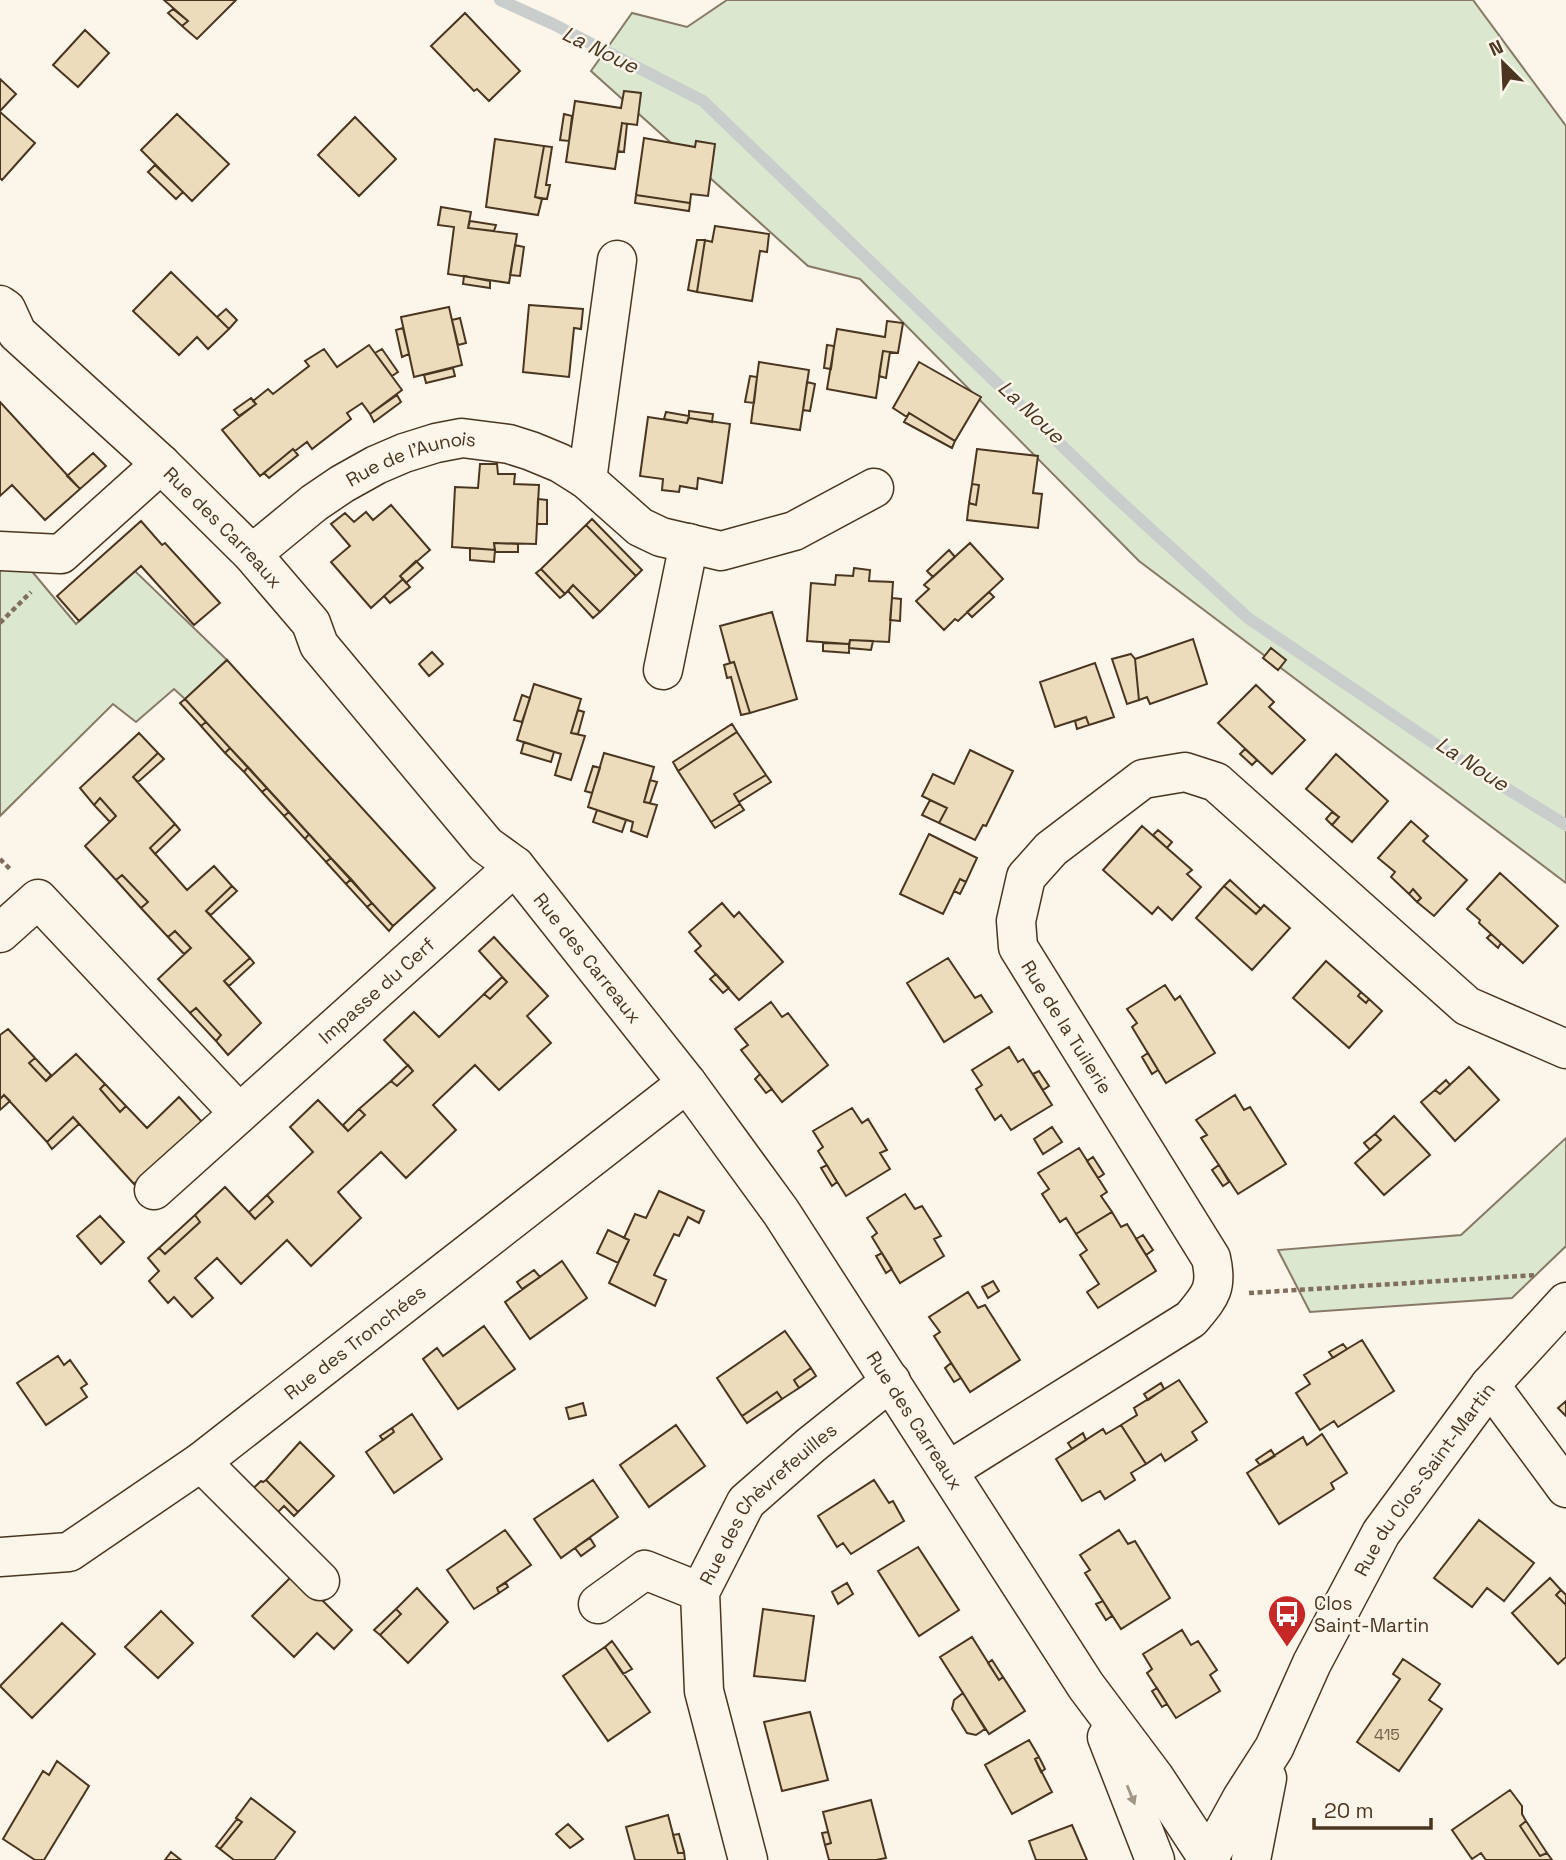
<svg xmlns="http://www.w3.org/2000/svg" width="1566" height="1860" viewBox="0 0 1566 1860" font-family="'Space Grotesk',sans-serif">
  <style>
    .green { fill: #dce7d0; stroke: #887966; stroke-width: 2 }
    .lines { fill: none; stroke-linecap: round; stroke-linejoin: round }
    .stream { stroke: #c9cecd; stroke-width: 12 }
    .building { fill: #ecdcbc; stroke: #4a3520; stroke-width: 2 }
    .minor-casing { stroke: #4a3520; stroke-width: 41 }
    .path { stroke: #7f6f5c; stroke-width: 4.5; stroke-dasharray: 5 3.5; stroke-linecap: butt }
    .minor { stroke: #fbf6e9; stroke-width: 38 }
    .oneway { fill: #a29684 }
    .labels { text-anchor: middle; stroke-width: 5; stroke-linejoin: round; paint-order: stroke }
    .number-label { font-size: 16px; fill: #725f47 }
    .street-label { font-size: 19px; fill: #4a3520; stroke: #fbf6e9 }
    .poi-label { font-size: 19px; fill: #4a3520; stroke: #fbf6e9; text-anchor: start }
    .water-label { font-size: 21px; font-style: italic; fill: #4a3520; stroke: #fbf6e9 }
  </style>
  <rect width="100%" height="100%" fill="#fbf6e9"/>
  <path class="green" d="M727,0H1473L1566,126V883L1139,561L860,279L808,266L591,71L632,13L687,27Z
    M0,567L30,569L76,624L135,571L227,660L185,699L174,689L136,722L113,704L0,816Z
    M1566,1138V1246L1512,1298L1310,1312L1278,1250L1461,1235Z"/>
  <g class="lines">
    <path class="stream" d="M500,0L553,24L703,101L1109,491L1248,618L1444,750L1566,825"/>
  </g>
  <path class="building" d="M164,0H236L197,39L182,26L188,21Z
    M173,9L188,21L182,26L168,13Z
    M465,13L520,71L489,101L477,89L474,91L431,46Z
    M85,30L109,53L78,87L53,65Z
    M0,79L16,94L0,111Z
    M624,91L641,93L637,125L622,123L615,169L566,162L575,101L621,108Z
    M0,112L35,143L2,180L0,178Z
    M177,114L229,164L192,201L141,150Z
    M564,114L572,116L569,141L560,140Z
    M355,117L396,159L359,196L318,155Z
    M622,123L627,124L624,152L618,151Z
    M644,138L695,147L696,141L715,144L708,196L691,194L690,203L636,195Z
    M495,139L544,146L535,197L542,199L538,215L486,207Z
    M544,146L552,147L546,185H550L547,199L535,197Z
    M155,165L183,192L176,199L148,172Z
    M636,195L690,203L689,211L635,203Z
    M441,207L471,212L468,228L517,234L509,283L448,274L454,227L438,225Z
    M470,221L496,225L494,231L468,228Z
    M715,226L769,234L767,252L760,251L752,301L697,292L705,240L712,242Z
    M697,240H705L697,292L688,290Z
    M515,245L524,247L520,276L510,275Z
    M171,272L229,329L208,349L197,337L179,355L133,311Z
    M464,276L490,281V288L463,284Z
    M529,305L583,309L581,329L574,328L569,377L523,372Z
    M449,307L462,365L414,377L401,317Z
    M226,309L237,320L229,329L217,317Z
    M460,318L466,343L458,345L452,320Z
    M887,321L903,323L898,353L883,351L876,398L827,389L837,329L885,337Z
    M403,328L409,354L402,357L396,330Z
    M369,345L402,390L370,414L362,403L347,413L351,419L312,449L307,442L295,451L293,449L260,476L222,430L256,404L253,401L268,389L273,394L309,366L305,361L324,349L337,367Z
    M827,345L834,346L831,369L824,368Z
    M382,349L398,372L392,376L375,353Z
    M883,351L890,352L886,378L879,376Z
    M759,362L809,370L800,430L751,423Z
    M919,362L981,397L955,441L909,413L907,417L893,408Z
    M453,368L455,376L426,383L424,375Z
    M750,376L757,377L754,403L745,402Z
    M807,382L815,384L810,411L803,410Z
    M397,395L401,402L374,422L370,414Z
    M251,398L256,404L239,416L234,410Z
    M0,402L80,489L45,520L12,485L0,496Z
    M689,411L713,414L712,422L689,418Z
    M666,412L689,416L687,423L664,419Z
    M909,413L955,441L952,448L904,422Z
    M648,417L687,423L689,418L730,424L722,483L698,478L697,489L680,486L679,492L662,490L663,479L640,476Z
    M293,449L298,455L269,478L264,473Z
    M977,449L1038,456L1033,493L1042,494L1038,528L967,520L969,503L976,505L979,485L972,484Z
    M93,453L106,466L80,489L67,476Z
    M480,464H497L498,474H515L514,484L539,485L536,544L494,543L495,550L452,547L455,487L478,488Z
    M972,484L979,485L976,505L969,503Z
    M538,499L547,500V524H537Z
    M391,505L430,550L400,576L403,579L371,608L331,562L350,546L331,524L345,513L354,522L366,512L373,520Z
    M592,519L642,570L636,576L586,525Z
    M141,521L162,545L165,543L220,603L194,625L141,566L79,621L57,596Z
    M586,525L636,576L600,612L573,585L565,594L541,569Z
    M494,543L518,544V552H495Z
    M970,543L1003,579L958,621L955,619L944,630L916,601L929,589L924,585Z
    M470,548L495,550L494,562L470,560Z
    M949,550L955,557L933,577L927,571Z
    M416,561L423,568L406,583L400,576Z
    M854,568L870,570L869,581L893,582L889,642L850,640L849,644L807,641L811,583L835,585L836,575L853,576Z
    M541,569L565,594L560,598L536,573Z
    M403,579L410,587L390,603L384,596Z
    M573,585L600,612L593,618L568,591Z
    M989,592L994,597L972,617L967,612Z
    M892,598L901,599L900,621L890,620Z
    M772,612L797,699L750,713L734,662L730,663L720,626Z
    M1193,639L1207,684L1150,704L1147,697L1139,700L1135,659Z
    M850,640L873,641L871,650L849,648Z
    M823,643L849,644V653L823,651Z
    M1271,648L1286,660L1278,670L1263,658Z
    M432,652L443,664L429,676L419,664Z
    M1131,654L1135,659L1139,700L1127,704L1112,659Z
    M227,660L435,888L393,926L185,699Z
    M734,662L750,713L741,715L731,677L727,678L724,665Z
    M1095,663L1114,717L1089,725L1086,717L1055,727L1040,682Z
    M534,684L581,699L571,733L585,736L571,780L555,775L561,754L517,740Z
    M1256,685L1274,702L1269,707L1305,740L1272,774L1218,723Z
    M522,695L530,698L522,722L514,720Z
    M185,699L206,722L201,726L180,703Z
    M578,710L584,712L578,734L571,733Z
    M1086,717L1089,725L1077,729L1075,721Z
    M206,722L230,748L225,753L201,726Z
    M732,724L737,732L678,771L673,762Z
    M737,732L766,775L734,794L740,804L711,822L678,771Z
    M139,733L158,753L133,777L175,824L150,848L187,890L214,866L232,886L206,911L250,958L224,981L261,1023L228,1055L216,1041L221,1035L196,1008L190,1013L158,979L191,948L175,931L168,937L141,908L148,902L122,875L116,880L85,846L116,816L100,798L94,805L80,788Z
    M524,742L554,752L551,762L521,753Z
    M230,748L248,767L244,772L225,753Z
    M1245,749L1257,760L1252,765L1240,754Z
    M970,750L1013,771L986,826L983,825L975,840L939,823L947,808L922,796L933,774L954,784Z
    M158,753L164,759L138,782L133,777Z
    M604,753L654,767L644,802L657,805L647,837L631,831L633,822L588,807Z
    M1336,754L1388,801L1352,842L1332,825L1339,817L1306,789Z
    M593,766L600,768L592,793L585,791Z
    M248,767L267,788L262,792L244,772Z
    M766,775L771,782L739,802L734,794Z
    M650,780L657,782L650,803L644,802Z
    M267,788L289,812L284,816L262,792Z
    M100,798L116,816L110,822L94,805Z
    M930,800L947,808L939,823L922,815Z
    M740,804L744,810L715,828L711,822Z
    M597,810L626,820L622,832L593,822Z
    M289,812L309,834L305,839L284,816Z
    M1332,812L1339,817L1332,825L1326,819Z
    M1411,821L1428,836L1423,841L1467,880L1434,916L1417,902L1421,898L1413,889L1409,894L1391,877L1395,872L1378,858Z
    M175,824L180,830L155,854L150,848Z
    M1142,826L1192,870L1187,874L1201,887L1172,920L1158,907L1152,914L1103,870Z
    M1158,830L1172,842L1167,848L1153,835Z
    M309,834L331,858L326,862L305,839Z
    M929,834L977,858L966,882L960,879L943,914L900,894Z
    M331,858L351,879L346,884L326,862Z
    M1500,873L1558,926L1523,963L1479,923L1480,920L1467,909Z
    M122,875L148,902L141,908L116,880Z
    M351,879L372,903L367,907L346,884Z
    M960,879L966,882L960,894L954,891Z
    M1230,880L1261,909L1256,914L1224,886Z
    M232,886L237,891L211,915L206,911Z
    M1224,886L1256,914L1264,905L1290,928L1252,970L1196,918Z
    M1413,889L1421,898L1417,902L1409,894Z
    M372,903L393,926L389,931L367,907Z
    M722,903L734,917L739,912L783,962L739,1000L695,951L701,946L689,932Z
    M175,931L191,948L184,954L168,937Z
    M1491,934L1501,943L1498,948L1487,938Z
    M494,937L548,996L527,1016L551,1043L499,1090L475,1065L433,1105L456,1130L406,1178L381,1152L338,1192L361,1218L311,1266L287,1240L241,1284L217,1258L195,1278L213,1298L192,1317L174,1297L168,1303L149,1281L159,1271L148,1258L159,1248L165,1254L200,1222L195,1215L225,1187L255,1219L273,1202L267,1195L313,1152L290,1127L318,1100L348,1131L365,1115L359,1109L391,1081L397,1086L413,1071L384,1040L414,1012L439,1037L484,994L490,999L507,982L479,951Z
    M250,958L254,963L229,986L224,981Z
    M948,958L975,998L981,995L992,1012L944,1042L907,983Z
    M1326,961L1361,992L1358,996L1366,1003L1369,999L1382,1011L1349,1048L1293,998Z
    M716,974L729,988L723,993L710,979Z
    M502,977L507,982L490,999L484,994Z
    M1165,985L1175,1000L1180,996L1215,1053L1166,1083L1132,1027L1137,1023L1127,1009Z
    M1361,992L1369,999L1366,1003L1358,996Z
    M771,1002L782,1017L788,1013L828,1065L782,1102L741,1050L748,1045L735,1029Z
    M196,1008L221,1035L216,1041L190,1013Z
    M8,1029L35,1058L29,1063L46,1081L76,1054L105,1084L100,1089L120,1112L126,1106L147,1128L179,1097L202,1122L134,1184L73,1117L47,1142L4,1095L0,1099V1035Z
    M1009,1047L1018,1062L1023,1059L1052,1105L1011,1130L1001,1115L995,1120L976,1089L982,1085L972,1070Z
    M1148,1053L1158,1070L1152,1074L1142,1057Z
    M35,1058L51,1075L46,1081L29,1063Z
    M408,1065L413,1071L397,1086L391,1081Z
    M1469,1067L1499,1100L1455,1141L1421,1102L1435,1090L1440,1094Z
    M1039,1071L1049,1086L1043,1090L1033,1074Z
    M760,1074L772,1089L766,1093L755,1079Z
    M1446,1080L1450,1085L1440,1094L1435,1090Z
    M105,1084L126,1106L120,1112L100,1089Z
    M4,1095L10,1101L0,1110V1099Z
    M1235,1095L1244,1110L1250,1107L1286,1164L1238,1194L1201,1138L1207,1135L1196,1120Z
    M852,1108L862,1123L868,1119L887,1150L880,1153L890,1169L846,1196L818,1151L823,1147L813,1131Z
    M359,1109L365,1115L348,1131L343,1125Z
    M1394,1116L1430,1155L1384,1195L1355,1163L1381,1140L1375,1134Z
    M73,1117L79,1124L52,1149L47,1142Z
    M1052,1127L1062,1142L1043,1154L1034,1139Z
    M1375,1134L1381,1140L1370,1150L1364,1143Z
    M1079,1148L1107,1192L1101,1196L1112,1212L1076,1234L1066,1218L1060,1222L1042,1194L1049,1189L1038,1173Z
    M1093,1157L1104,1174L1098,1178L1087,1161Z
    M827,1165L837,1182L832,1186L821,1168Z
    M1219,1165L1229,1182L1223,1186L1212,1170Z
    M659,1191L704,1211L699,1223L688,1217L679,1236L674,1234L654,1275L666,1280L655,1306L609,1283L629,1240L624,1238L635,1214L646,1218Z
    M905,1194L915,1209L922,1206L941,1236L934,1239L944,1256L900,1283L872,1237L877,1233L867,1218Z
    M267,1195L273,1202L255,1219L249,1212Z
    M1112,1212L1121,1227L1127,1224L1156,1271L1098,1308L1087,1292L1099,1284L1080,1255L1087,1250L1076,1234Z
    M195,1215L200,1222L165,1254L159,1248Z
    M100,1216L124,1242L101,1264L77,1236Z
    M608,1230L629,1240L618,1263L597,1253Z
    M1143,1235L1153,1250L1146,1255L1136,1239Z
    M882,1253L892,1269L886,1273L876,1256Z
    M562,1261L587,1298L530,1339L505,1302Z
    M534,1270L540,1277L522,1289L517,1282Z
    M993,1281L999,1291L988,1298L982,1287Z
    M968,1292L978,1308L985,1305L1020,1360L970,1392L934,1336L940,1332L929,1317Z
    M484,1326L515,1369L458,1409L423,1359L437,1348L443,1356Z
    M785,1331L811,1368L794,1380L799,1388L782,1399L777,1392L742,1416L717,1378Z
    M1362,1340L1394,1391L1338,1427L1334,1421L1320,1430L1296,1393L1310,1384L1304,1375Z
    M1343,1344L1347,1349L1333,1358L1329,1352Z
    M58,1356L64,1365L70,1360L87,1384L81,1388L87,1397L46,1425L17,1383Z
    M951,1363L961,1378L954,1382L945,1368Z
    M811,1368L816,1376L799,1388L794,1380Z
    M1179,1380L1207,1422L1192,1432L1197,1440L1165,1461L1161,1454L1146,1464L1121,1425L1137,1415L1134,1408Z
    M1161,1383L1164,1389L1148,1400L1144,1394Z
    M777,1392L782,1399L747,1423L742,1416Z
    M1566,1401V1416L1558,1408Z
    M583,1403L586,1415L569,1419L566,1408Z
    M412,1414L442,1459L394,1493L366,1452L394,1432L392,1428Z
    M676,1425L705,1466L649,1507L620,1465Z
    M1121,1425L1146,1464L1131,1473L1135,1480L1105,1499L1100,1491L1082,1501L1056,1459L1103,1429L1106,1434Z
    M392,1428L394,1432L383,1440L380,1436Z
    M1083,1433L1086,1440L1072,1449L1068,1443Z
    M1322,1434L1347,1473L1331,1483L1334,1489L1279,1524L1247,1473L1303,1437L1307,1445Z
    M300,1442L334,1476L298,1512L266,1480Z
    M1271,1450L1275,1456L1260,1465L1256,1460Z
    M266,1480L298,1512L294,1516L284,1506L271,1519L246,1495L261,1481L263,1482Z
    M593,1480L618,1517L561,1558L534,1519Z
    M874,1480L889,1503L893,1501L904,1521L851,1554L843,1543L837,1547L818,1516Z
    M1479,1520L1534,1563L1504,1601L1487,1588L1472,1607L1434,1578Z
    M505,1530L531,1565L497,1588L499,1593L474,1609L447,1570Z
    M1119,1530L1128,1544L1135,1541L1170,1598L1121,1629L1085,1573L1090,1570L1080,1555Z
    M590,1538L595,1546L581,1556L575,1548Z
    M918,1547L959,1610L919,1636L878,1571Z
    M295,1573L352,1630L334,1649L317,1633L294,1657L252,1616Z
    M1550,1578L1561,1590L1556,1595L1566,1605V1657L1558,1664L1512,1613Z
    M506,1583L508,1587L499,1593L497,1588Z
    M847,1583L853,1594L838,1604L832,1592Z
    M417,1588L448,1622L408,1663L380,1635L401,1614L396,1609Z
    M1561,1590L1566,1595V1605L1556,1595Z
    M1103,1601L1112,1616L1106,1620L1096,1604Z
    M396,1609L401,1614L380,1635L374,1630Z
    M763,1609L814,1616L805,1681L754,1676Z
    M161,1611L193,1643L158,1678L125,1647Z
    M62,1623L95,1654L32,1718L0,1686Z
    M1182,1630L1191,1645L1198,1641L1217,1670L1210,1675L1220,1691L1176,1718L1147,1673L1152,1669L1143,1654Z
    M972,1637L999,1680L1003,1677L1025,1711L989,1734L940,1657Z
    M612,1641L632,1669L623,1674L605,1647Z
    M605,1647L650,1712L608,1741L563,1676Z
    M1403,1659L1440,1684L1429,1700L1442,1709L1399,1771L1357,1742L1400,1679L1393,1674Z
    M992,1660L1003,1677L999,1680L988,1663Z
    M1157,1688L1167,1704L1162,1707L1152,1691Z
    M963,1693L985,1729L976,1735L967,1733L952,1709L954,1700Z
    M810,1712L828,1780L782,1791L764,1722Z
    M1029,1740L1039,1757L1035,1759L1052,1792L1012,1814L985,1765Z
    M1039,1757L1045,1769L1041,1772L1035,1759Z
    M57,1761L89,1786L44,1860H35L3,1839L43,1771L49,1775Z
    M1510,1790L1522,1806V1814L1526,1821L1520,1826L1540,1856L1547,1853L1552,1860H1486L1481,1853L1472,1859L1452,1830Z
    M251,1798L295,1832L274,1860H234L220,1849L242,1822L236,1818Z
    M871,1800L886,1858L876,1860H829L825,1845L831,1843L823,1812Z
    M668,1815L678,1853L684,1852L685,1860H635L626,1827Z
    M237,1819L242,1822L220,1849L216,1846Z
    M1526,1821L1547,1853L1540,1856L1520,1826Z
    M568,1824L583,1839L570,1848L556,1834Z
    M1072,1825L1087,1860H1036L1029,1841Z
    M828,1832L831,1843L825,1845L822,1833Z
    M679,1834L684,1852L678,1853L673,1835Z
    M171,1852L181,1860H165Z"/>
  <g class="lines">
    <g class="minor-casing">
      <g id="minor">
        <path id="s1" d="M0,305L6,309L17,333L161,464L252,554L311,623L319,645L486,845L515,866L687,1083L781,1212L1086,1686L1155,1778L1209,1860"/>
        <path d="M587,480L617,260"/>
        <path d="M0,551L61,554L161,464"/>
        <path id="s2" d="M252,554L314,503L342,484L376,465L404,453L436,443L462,438L509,444L531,451L560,463L587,480L640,527L661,537L721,551L794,531L874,488"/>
        <path d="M663,670L689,543"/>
        <path d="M0,933L38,899L239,1113"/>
        <path id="s3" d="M154,1190L515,866"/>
        <path d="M1490,1385L1566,1488"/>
        <path d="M201,1462L320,1581"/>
        <path d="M948,1471L1191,1319C1210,1296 1218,1289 1211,1258L1018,947L1016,921L1026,877L1051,849L1143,779L1185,772L1216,782L1467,1006L1566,1049"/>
        <path id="s4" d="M0,1557L69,1552L201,1462L687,1083"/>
        <path d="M598,1604L645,1570L700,1592"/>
        <path d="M1107,1737L1155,1860"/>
        <path id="s5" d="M748,1860L704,1691L700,1592L746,1502L811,1445L891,1381"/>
        <path id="s6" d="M1208,1860L1242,1798L1274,1748L1312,1663L1381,1533L1490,1385L1566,1302"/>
        <path d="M1251,1860L1267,1778"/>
      </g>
    </g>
    <path class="path" d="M0,623L31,592
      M0,859L11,870
      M1249,1293L1537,1275"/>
    <use href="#minor" class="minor"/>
  </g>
  <defs><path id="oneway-solid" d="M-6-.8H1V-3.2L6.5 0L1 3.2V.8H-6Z" transform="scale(1.75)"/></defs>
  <use class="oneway" href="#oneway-solid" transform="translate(1131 1795) rotate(68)"/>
  <defs>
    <g id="bus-pin" transform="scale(2.0125)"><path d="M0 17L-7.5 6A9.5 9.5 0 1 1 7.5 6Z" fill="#c62828" stroke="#fbf6e9"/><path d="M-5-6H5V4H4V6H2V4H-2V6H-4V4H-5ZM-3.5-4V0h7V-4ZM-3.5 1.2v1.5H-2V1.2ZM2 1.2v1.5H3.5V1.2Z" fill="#fff"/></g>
  </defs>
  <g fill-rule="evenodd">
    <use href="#bus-pin" x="1287" y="1614"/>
  </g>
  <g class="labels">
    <g class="number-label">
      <text x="1387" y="1740">415</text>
    </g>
    <g class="street-label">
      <text dy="7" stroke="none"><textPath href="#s2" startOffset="189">Rue de l'Aunois</textPath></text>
      <text dy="7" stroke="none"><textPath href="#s1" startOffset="317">Rue des Carreaux</textPath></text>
      <text dy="7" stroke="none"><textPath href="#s1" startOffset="884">Rue des Carreaux</textPath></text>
      <text dy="7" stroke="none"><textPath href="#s3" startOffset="299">Impasse du Cerf</textPath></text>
      <text transform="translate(1067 1027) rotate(58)" y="7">Rue de la Tuilerie</text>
      <text dy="7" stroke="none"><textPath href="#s4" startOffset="424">Rue des Tronchées</textPath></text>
      <text dy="7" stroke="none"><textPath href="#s1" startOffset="1451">Rue des Carreaux</textPath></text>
      <text dy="7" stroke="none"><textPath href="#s6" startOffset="439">Rue du Clos-Saint-Martin</textPath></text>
      <text dy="7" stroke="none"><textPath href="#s5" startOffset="387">Rue des Chèvrefeuilles</textPath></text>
    </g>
    <g class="poi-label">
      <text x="1314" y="1610">Clos<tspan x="1314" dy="22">Saint-Martin</tspan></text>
    </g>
    <g class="water-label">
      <text transform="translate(600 50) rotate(26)" y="7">La Noue</text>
      <text transform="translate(1031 412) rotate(43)" y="7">La Noue</text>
      <text transform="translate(1472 764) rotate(33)" y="7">La Noue</text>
    </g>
  </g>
  <g transform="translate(1503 63) rotate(336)" stroke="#fbf6e9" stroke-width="5" paint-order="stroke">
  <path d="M0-5L12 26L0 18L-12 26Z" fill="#4a3520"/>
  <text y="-10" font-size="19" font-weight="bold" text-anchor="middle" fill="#4a3520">N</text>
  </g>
  <path d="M1314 1818v10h117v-10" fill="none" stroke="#4a3520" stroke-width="3.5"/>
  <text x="1324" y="1818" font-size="21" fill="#4a3520" stroke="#fbf6e9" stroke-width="5" paint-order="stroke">20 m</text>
</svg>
